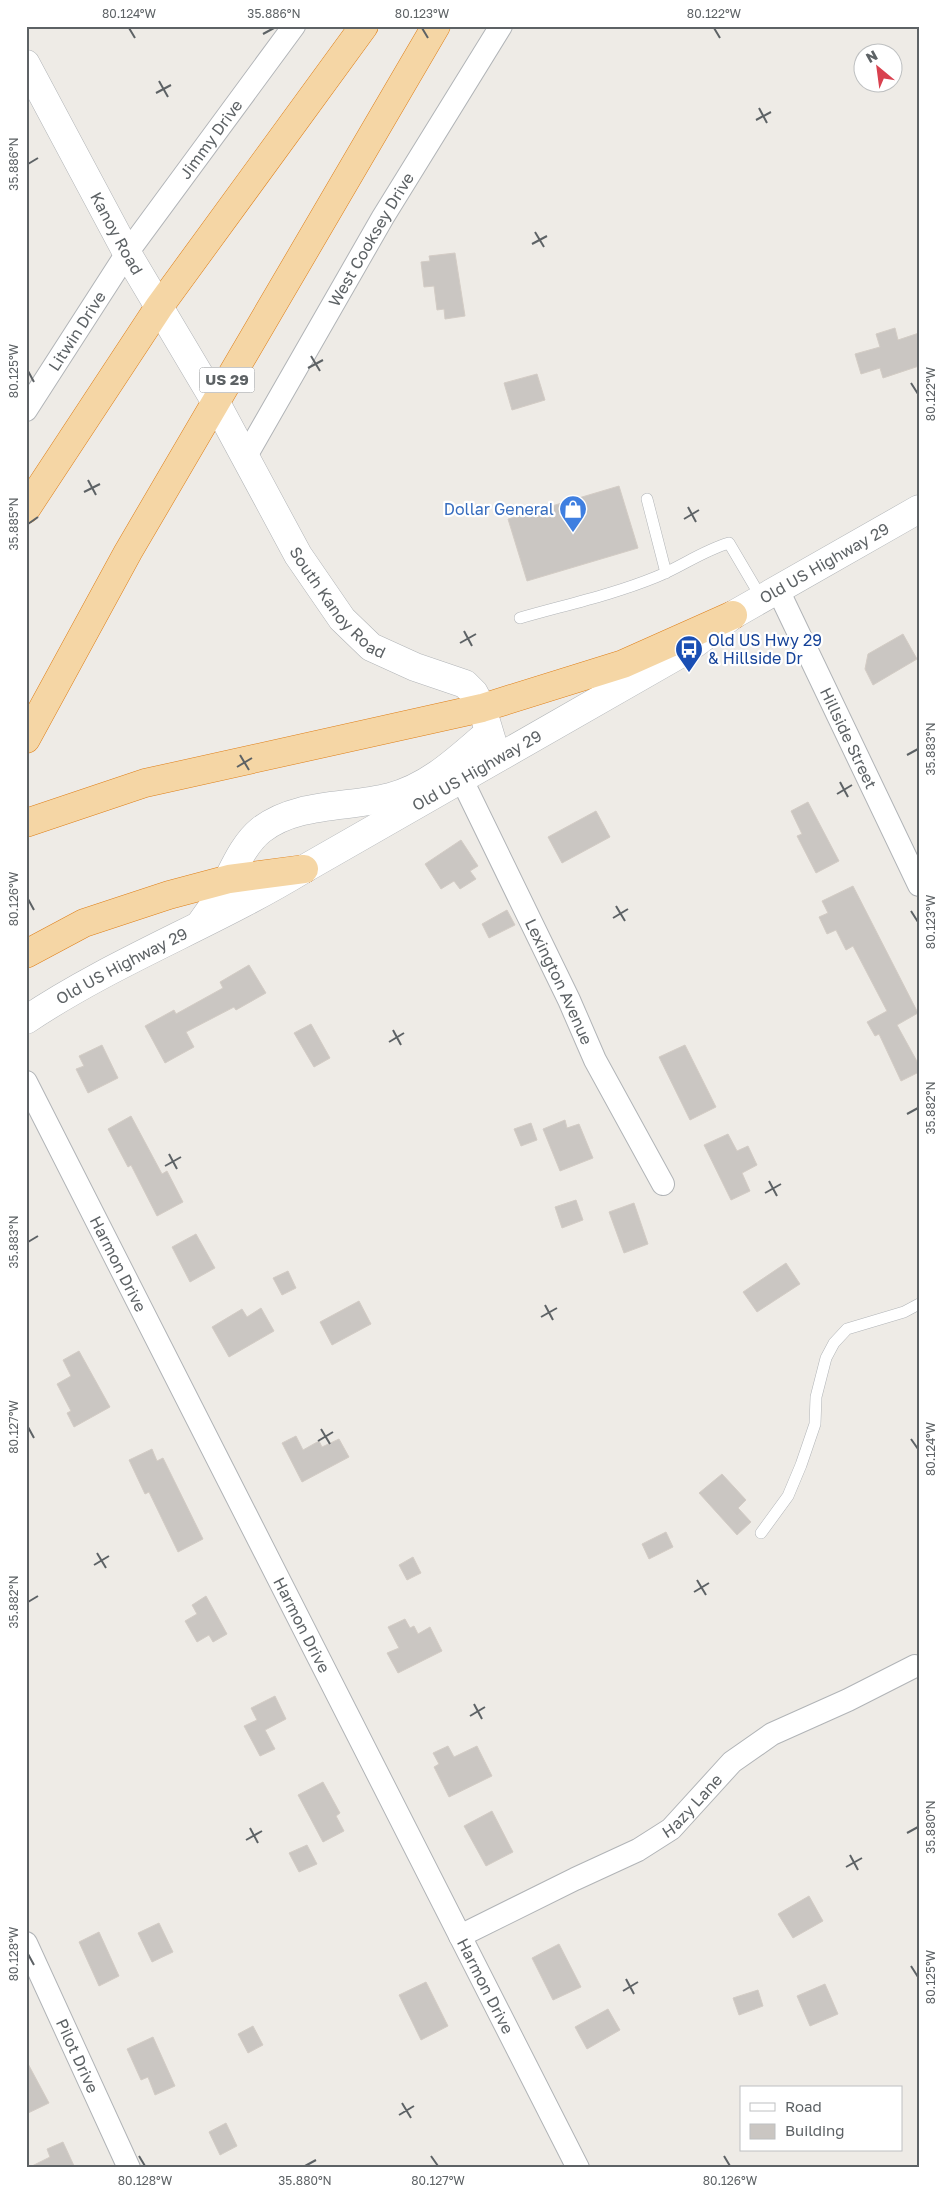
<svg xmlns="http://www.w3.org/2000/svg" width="945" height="2194" viewBox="0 0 945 2194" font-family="'Golos Text',sans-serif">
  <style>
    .building { fill: #cac6c2; stroke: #d3ccc5 }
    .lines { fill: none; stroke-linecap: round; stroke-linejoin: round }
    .service-casing { stroke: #b1b4b7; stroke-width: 12 }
    .minor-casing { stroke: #b1b4b7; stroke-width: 24 }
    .tertiary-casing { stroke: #b1b4b7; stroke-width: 29 }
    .secondary-casing { stroke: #b0b4b7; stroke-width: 29 }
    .trunk-casing { stroke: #de7e16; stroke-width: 29 }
    .service { stroke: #fff; stroke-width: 11 }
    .minor { stroke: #fff; stroke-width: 22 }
    .tertiary { stroke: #fff; stroke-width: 28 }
    .secondary { stroke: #fff; stroke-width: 28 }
    .trunk { stroke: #f5d6a5; stroke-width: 28 }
    .ticks { fill: none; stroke: #5d6265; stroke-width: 2 }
    .labels { text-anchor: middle; stroke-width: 4.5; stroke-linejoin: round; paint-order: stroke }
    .shield { fill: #fff; stroke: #8e9193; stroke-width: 1 }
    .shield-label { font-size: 15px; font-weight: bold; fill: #5d6265 }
    .street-label { font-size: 16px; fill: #5d6265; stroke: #fff }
    .shop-label { font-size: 16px; fill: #366cbe; stroke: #fff; text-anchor: end }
    .transit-label { font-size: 16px; fill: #164399; stroke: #fff; text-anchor: start }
    .neatline { fill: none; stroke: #5d6265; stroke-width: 2 }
    .ticks-label { font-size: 12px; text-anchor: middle; fill: #5d6265 }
  </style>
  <rect width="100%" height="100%" fill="#eeebe6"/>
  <path class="building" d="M455,253L465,316L445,319L444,309L437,310L434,286L424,287L421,262L430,261L429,256Z
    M895,328L898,340L919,333V366L883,378L880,368L861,374L855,354L880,347L876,334Z
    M537,374L545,400L512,410L504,383Z
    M619,486L638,548L527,581L508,519Z
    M903,634L917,659L873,685L865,669L868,654Z
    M808,802L839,861L816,873L797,836L802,834L791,811Z
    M596,811L610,837L562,863L548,837Z
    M461,840L478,866L470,871L476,879L460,889L454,881L441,889L425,864Z
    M853,886L918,1013L897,1025L919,1065V1072L901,1081L879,1034L875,1036L867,1022L887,1011L853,946L846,950L836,930L827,934L819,917L828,913L822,901Z
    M507,910L515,925L489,938L482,924Z
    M249,965L266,993L236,1010L234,1007L186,1032L194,1047L165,1063L145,1026L174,1010L176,1014L223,988L220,982Z
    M311,1024L330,1058L314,1067L294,1033Z
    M102,1045L118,1078L88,1093L76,1069L84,1066L79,1056Z
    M685,1045L716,1107L690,1120L659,1057Z
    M131,1116L162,1174L167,1171L183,1202L157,1216L131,1165L128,1167L108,1129Z
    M565,1120L567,1128L579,1124L593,1158L560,1171L543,1129Z
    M531,1123L537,1140L521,1146L514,1129Z
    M728,1134L737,1151L748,1146L757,1165L742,1173L750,1191L731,1200L704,1145Z
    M576,1200L583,1220L562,1228L555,1207Z
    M634,1203L648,1244L624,1253L609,1212Z
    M196,1234L215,1268L190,1282L172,1247Z
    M786,1263L800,1284L757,1312L743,1292Z
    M288,1271L296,1288L282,1295L273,1278Z
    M359,1301L371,1324L332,1345L320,1322Z
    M261,1308L274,1331L229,1357L212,1327L242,1309L247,1317Z
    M79,1351L110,1407L74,1427L67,1413L71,1411L57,1384L71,1376L63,1360Z
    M296,1436L303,1450L319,1441L322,1447L339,1439L349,1457L302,1482L282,1443Z
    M152,1449L157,1461L163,1458L203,1539L178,1552L149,1492L145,1494L129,1460Z
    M722,1474L746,1500L738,1508L751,1522L737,1535L699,1493Z
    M666,1532L673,1547L649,1559L642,1544Z
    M413,1557L421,1573L407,1580L399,1565Z
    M206,1596L227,1634L213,1642L209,1635L197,1642L185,1621L197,1614L192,1605Z
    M405,1619L410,1628L414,1626L418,1634L430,1627L442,1651L398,1673L387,1653L399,1648L388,1627Z
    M275,1696L286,1719L265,1730L275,1749L260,1756L244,1726L257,1720L251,1708Z
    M448,1746L454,1757L477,1746L492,1776L449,1797L434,1767L439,1764L433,1753Z
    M323,1782L340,1813L336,1816L344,1831L323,1842L298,1795Z
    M492,1811L513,1852L486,1866L464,1826Z
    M307,1845L317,1864L299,1872L289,1853Z
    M809,1896L823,1921L793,1938L778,1914Z
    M159,1923L173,1952L152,1962L138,1933Z
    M99,1932L119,1976L99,1986L79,1942Z
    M559,1944L581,1987L553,2000L532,1958Z
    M426,1982L448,2026L421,2040L399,1995Z
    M825,1984L838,2014L810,2026L797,1996Z
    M758,1990L763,2006L739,2015L733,1998Z
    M608,2009L620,2030L587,2049L575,2027Z
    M253,2026L263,2045L248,2053L238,2034Z
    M153,2037L175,2086L155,2095L148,2077L141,2080L127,2049Z
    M26,2060L49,2103L26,2114Z
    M226,2123L237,2146L220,2155L209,2132Z
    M63,2142L75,2168H28L50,2157L47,2149Z"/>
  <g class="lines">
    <g class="service-casing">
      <path id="service" d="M647,499L666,573
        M520,618C565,605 612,595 656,577C681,567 702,551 729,543L762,599
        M761,1533L788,1496L801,1465L815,1424L816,1397L826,1358L834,1343L847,1329L904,1312L919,1304"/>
    </g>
    <g class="minor-casing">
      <g id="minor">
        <path id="s1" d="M26,410L127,253L294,26"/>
        <path id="s2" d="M246,456L383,217L501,26"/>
        <path id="s3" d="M778,590L919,885"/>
        <path id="s4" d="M461,778L569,1000L595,1060L663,1184"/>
        <path id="s5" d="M26,1082L578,2168"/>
        <path id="s6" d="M460,1936L575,1879L638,1850L671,1829L732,1762L772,1734L848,1700L915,1666"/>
        <path id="s7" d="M26,1943L129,2168"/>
      </g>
    </g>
    <g class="tertiary-casing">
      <g id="tertiary">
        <path id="s8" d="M26,64L127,253L215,401L298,555L342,619L371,647L415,667L465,684L474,693L482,708L497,758"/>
        <path d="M201,923C207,915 213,906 218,898C231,876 241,846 261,830C297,802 348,808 390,797C429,787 458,759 488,733"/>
        <path id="s9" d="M26,1020C114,961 214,924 304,869"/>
      </g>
    </g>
    <g class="secondary-casing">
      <g id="secondary">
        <path id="s10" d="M304,869L685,651L733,615L919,509"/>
      </g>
    </g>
    <g class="trunk-casing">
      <path id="trunk" d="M26,509L159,307L364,26
        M26,739L128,552L436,26
        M26,823L145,783L482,708L623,664L733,615
        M26,954L84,923L169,895L229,879L304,869"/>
    </g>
    <use href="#service" class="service"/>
    <use href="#minor" class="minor"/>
    <use href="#tertiary" class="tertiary"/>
    <use href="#secondary" class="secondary"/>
    <use href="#trunk" class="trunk"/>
  </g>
  <path class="ticks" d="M129,28L135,38M422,28L428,38M714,28L720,38M263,34L274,28M159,81L168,97M156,93L171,85M759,108L767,123M756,120L771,112M28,164L38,158M535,232L544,247M532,244L547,236M311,356L320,371M308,368L323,360M28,371L34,382M911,383L918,394M88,480L96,495M84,492L100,484M688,507L696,522M684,519L699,510M28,524L38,517M464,631L472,646M460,643L476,634M240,755L249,770M907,755L918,749M237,767L252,758M840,782L848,797M837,794L852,785M28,899L34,910M616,906L625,921M911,911L918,922M613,918L628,909M393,1030L401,1045M389,1042L404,1033M907,1114L918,1108M169,1154L177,1169M165,1166L181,1157M769,1181L777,1196M765,1193L781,1184M28,1242L38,1236M545,1305L553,1320M541,1317L557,1308M28,1427L34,1438M321,1429L330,1444M911,1439L918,1449M318,1441L333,1432M97,1553L106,1568M94,1565L109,1556M697,1580L706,1595M694,1592L709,1583M28,1602L38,1596M474,1704L482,1719M470,1716L485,1707M250,1828L258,1843M907,1833L918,1827M246,1840L262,1831M850,1855L858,1870M846,1867L862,1858M28,1954L34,1965M911,1966L918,1977M626,1979L634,1994M623,1991L638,1982M402,2103L411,2118M399,2115L414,2106M139,2156L145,2166M431,2156L438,2166M724,2156L730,2166M305,2166L316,2160"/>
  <defs>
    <g id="shop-pin" transform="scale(1.4375)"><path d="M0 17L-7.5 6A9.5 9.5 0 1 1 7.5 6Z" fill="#3f7fe0" stroke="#fff"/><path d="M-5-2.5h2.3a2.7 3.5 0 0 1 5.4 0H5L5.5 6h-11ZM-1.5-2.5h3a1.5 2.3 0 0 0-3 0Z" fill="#fff"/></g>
    <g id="bus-pin" transform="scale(1.4375)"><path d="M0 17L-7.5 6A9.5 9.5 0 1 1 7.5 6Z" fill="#1a4fb4" stroke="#fff"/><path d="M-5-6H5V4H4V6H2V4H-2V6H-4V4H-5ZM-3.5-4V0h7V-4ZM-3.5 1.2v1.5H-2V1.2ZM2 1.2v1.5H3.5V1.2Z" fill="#fff"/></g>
  </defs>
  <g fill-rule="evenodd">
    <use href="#shop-pin" x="573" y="509"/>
    <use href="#bus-pin" x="689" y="649"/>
  </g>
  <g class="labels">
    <rect class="shield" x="199.5" y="367.5" width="55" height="25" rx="4"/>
    <g class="shield-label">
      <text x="227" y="385">US 29</text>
    </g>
    <g class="street-label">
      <text dy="6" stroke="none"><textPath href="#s1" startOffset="328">Jimmy Drive</textPath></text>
      <text dy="6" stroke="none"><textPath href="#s8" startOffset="192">Kanoy Road</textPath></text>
      <text dy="6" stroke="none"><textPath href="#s2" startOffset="250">West Cooksey Drive</textPath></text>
      <text dy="6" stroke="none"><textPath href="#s1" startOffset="94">Litwin Drive</textPath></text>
      <text dy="6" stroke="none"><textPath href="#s10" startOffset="604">Old US Highway 29</textPath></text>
      <text dy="6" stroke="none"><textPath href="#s8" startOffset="624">South Kanoy Road</textPath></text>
      <text dy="6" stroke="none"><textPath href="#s3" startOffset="164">Hillside Street</textPath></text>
      <text dy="6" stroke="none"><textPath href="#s10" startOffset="199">Old US Highway 29</textPath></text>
      <text dy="6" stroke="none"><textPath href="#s9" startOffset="110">Old US Highway 29</textPath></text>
      <text dy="6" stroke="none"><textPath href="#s4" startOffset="226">Lexington Avenue</textPath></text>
      <text dy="6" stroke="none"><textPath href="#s5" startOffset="204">Harmon Drive</textPath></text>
      <text dy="6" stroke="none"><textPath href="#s5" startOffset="609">Harmon Drive</textPath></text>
      <text dy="6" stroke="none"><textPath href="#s6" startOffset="268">Hazy Lane</textPath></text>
      <text dy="6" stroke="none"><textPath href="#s5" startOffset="1014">Harmon Drive</textPath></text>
      <text dy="6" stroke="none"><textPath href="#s7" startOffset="124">Pilot Drive</textPath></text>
    </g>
    <g class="shop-label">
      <text x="554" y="515">Dollar General</text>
    </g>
    <g class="transit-label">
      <text x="708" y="646">Old US Hwy 29<tspan x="708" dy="18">&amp; Hillside Dr</tspan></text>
    </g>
  </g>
  <rect width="945" height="2194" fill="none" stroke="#ffffff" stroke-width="55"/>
  <rect x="740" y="2086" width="162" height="65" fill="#ffffff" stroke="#bec0c1"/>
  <rect x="750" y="2103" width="25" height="8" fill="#ffffff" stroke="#bec0c1"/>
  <text x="785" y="2112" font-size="15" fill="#5d6265">Road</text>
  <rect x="750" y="2124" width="25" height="15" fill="#cac6c2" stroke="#bec0c1"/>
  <text x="785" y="2136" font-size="15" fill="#5d6265">Building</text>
  <g transform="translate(878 68) rotate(331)"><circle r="24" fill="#ffffff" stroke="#bec0c1"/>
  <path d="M0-4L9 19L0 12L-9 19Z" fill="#d9414f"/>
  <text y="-8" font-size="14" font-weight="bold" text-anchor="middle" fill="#5d6265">N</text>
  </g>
  <rect x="28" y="28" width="890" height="2138" class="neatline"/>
  <g class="ticks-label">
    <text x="129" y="18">80.124°W</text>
    <text x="274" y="18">35.886°N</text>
    <text x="422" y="18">80.123°W</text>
    <text x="714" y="18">80.122°W</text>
    <text transform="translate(14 164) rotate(-90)" y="4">35.886°N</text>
    <text transform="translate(14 371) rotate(-90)" y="4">80.125°W</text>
    <text transform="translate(931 394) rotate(-90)" y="4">80.122°W</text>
    <text transform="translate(14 524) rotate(-90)" y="4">35.885°N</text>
    <text transform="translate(931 749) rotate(-90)" y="4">35.883°N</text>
    <text transform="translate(14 899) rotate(-90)" y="4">80.126°W</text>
    <text transform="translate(931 922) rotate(-90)" y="4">80.123°W</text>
    <text transform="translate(931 1108) rotate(-90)" y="4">35.882°N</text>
    <text transform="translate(14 1242) rotate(-90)" y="4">35.883°N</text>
    <text transform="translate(14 1427) rotate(-90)" y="4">80.127°W</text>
    <text transform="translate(931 1449) rotate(-90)" y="4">80.124°W</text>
    <text transform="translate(14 1602) rotate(-90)" y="4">35.882°N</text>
    <text transform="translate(931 1827) rotate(-90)" y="4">35.880°N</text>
    <text transform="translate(14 1954) rotate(-90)" y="4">80.128°W</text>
    <text transform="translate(931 1977) rotate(-90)" y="4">80.125°W</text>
    <text x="145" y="2185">80.128°W</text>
    <text x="305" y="2185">35.880°N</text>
    <text x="438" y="2185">80.127°W</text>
    <text x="730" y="2185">80.126°W</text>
  </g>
</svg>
